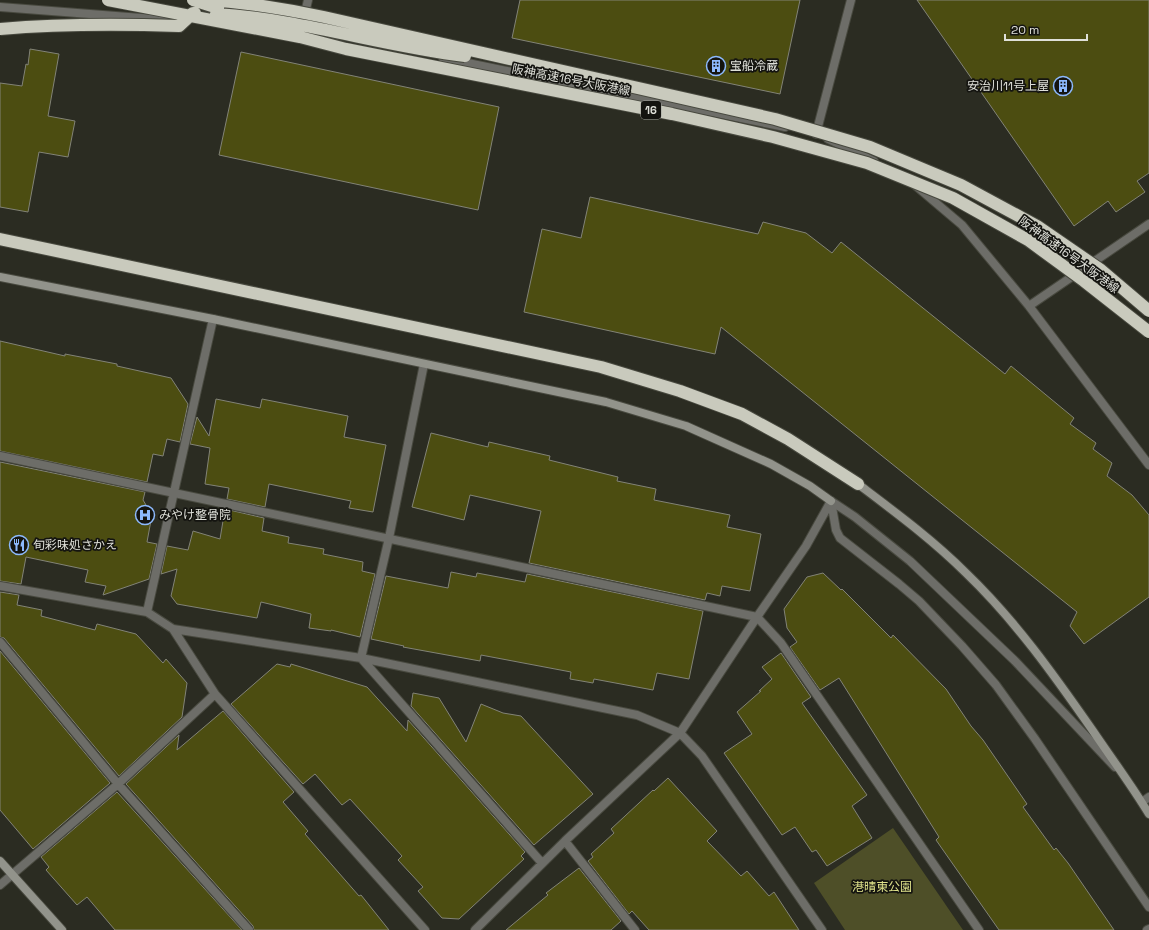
<svg xmlns="http://www.w3.org/2000/svg" width="1149" height="930" viewBox="0 0 1149 930" font-family="'Space Grotesk','Noto Sans JP',sans-serif">
  <style>
    .green { fill: #4e4f28 }
    .building { fill: #4c4d11; stroke: #828377 }
    .lines { fill: none; stroke-linecap: round; stroke-linejoin: round }
    .street-casing { stroke: #48493f; stroke-width: 10 }
    .secondary-casing { stroke: #48493f; stroke-width: 10 }
    .highway-casing { stroke: #48493f; stroke-width: 14 }
    .street { stroke: #6d6d68; stroke-width: 8 }
    .secondary { stroke: #92938b; stroke-width: 8 }
    .highway { stroke: #c9cabd; stroke-width: 12 }
    .highway-bridge-casing { stroke: #48493f; stroke-width: 14; stroke-linecap: butt }
    .highway-bridge { stroke: #c9cabd; stroke-width: 12 }
    .labels { text-anchor: middle; stroke-width: 3.5; stroke-linejoin: round; paint-order: stroke }
    .shield { fill: #141410; stroke: #a2a39d; stroke-width: 1 }
    .shield-label { font-size: 11px; font-weight: bold; fill: #dfe0d9 }
    .poi-label { font-size: 12px; fill: #dfe0d9; stroke: #141410; text-anchor: start }
    .street-label { font-size: 12px; fill: #dfe0d9; stroke: #141410 }
    .park-label { font-size: 12px; fill: #dee18a; stroke: #141410 }
  </style>
  <rect width="100%" height="100%" fill="#2b2c22"/>
  <path class="green" d="M893,828L963,930H845L814,883Z"/>
  <path class="building" d="M520,0H800L780,94L512,38Z
    M917,0H1149V173L1137,181L1145,192L1116,212L1108,201L1074,226Z
    M30,49L59,54L48,116L75,121L68,157L39,152L28,212L0,207V83L22,86L26,64L28,65Z
    M241,52L499,107L478,210L219,155Z
    M590,197L758,234L763,222L806,233L832,253L841,242L1005,374L1011,366L1074,418L1070,424L1096,443L1093,449L1112,463L1107,476L1132,495L1149,515V597L1084,644L1070,626L1077,612L721,327L715,354L524,312L542,229L581,238Z
    M0,341L65,356V354L117,364V366L171,378L188,404L180,442L167,439L163,456L153,454L147,482L0,451Z
    M216,399L260,408L262,399L348,416L344,437L386,445L373,512L349,508L351,501L269,484L265,507L227,499L229,488L205,484L210,448L190,444L197,417L209,436Z
    M431,433L488,447L489,442L550,456L549,460L618,477L617,481L656,489L654,500L730,515L727,527L761,534L750,591L722,586L720,596L707,593L705,600L529,563L541,511L470,495L464,520L412,507Z
    M0,462L145,492L143,500L152,515L147,542L157,544L149,579L103,595L106,586L85,582L88,570L26,557L21,584L0,581Z
    M225,509L264,518L262,531L289,537L288,543L324,549L323,554L363,562L362,571L375,574L360,637L331,630V631L309,628L311,614L261,602L257,618L177,604L171,596L177,569L161,574L167,546L188,550L193,531L220,539Z
    M451,572L476,577L477,573L525,582L527,574L703,611L689,679L657,673L653,690L594,679L593,683L570,679L571,672L481,655L480,661L403,647L404,646L371,639L386,576L448,588Z
    M823,573L841,590L842,589L891,638L893,635L946,689L971,726L983,740L1027,804L1023,807L1054,850L1056,848L1068,863L1114,930H999L936,840L939,837L839,678L820,690L790,647L797,642L787,628L784,609L807,577Z
    M0,592L19,595L17,605L42,610L41,616L95,630L97,624L136,634L163,663L166,659L187,683L182,717L119,776L4,638L0,637Z
    M0,651L110,783L33,849L0,810Z
    M781,653L811,697L802,703L867,795L852,806L872,838L827,866L816,850L812,852L795,827L782,835L724,753L752,734L737,712L761,691H759L772,679L762,667Z
    M277,664L290,667L291,664L367,687L407,731L408,720L525,852L521,856L524,859L459,919L442,918L418,891L423,887L398,860L402,856L350,799L342,805L315,774L303,784L231,704Z
    M413,693L439,698L466,742L481,704L503,713L521,716L593,794L534,845L411,706Z
    M223,711L294,792L283,802L308,831L305,834L359,896L361,895L389,930H254L253,926L126,784L179,735L177,750Z
    M668,778L717,831L707,841L741,876L747,871L769,896L774,892L799,930H649L632,911L629,914L588,861L593,857L591,854L614,833L611,829L653,790L654,791Z
    M117,792L242,930H115L87,897L77,905L46,870L49,867L41,857Z
    M579,868L621,921L611,930H506L548,895L546,893Z"/>
  <g class="lines">
    <g class="street-casing">
      <path id="street" d="M0,7L167,20
        M301,31L308,0
        M443,58L785,127
        M816,134L851,0
        M828,139L874,161
        M916,186L962,225L1029,306L1149,465
        M1029,306L1149,224
        M424,364L389,538L361,658L542,863
        M0,456L757,617L781,643L979,930
        M831,501L836,530L840,538L899,584L919,601L962,646L996,685L1035,739L1149,907
        M831,501L855,517L910,561L1015,661L1115,767
        M0,586L147,612L173,629L361,658L637,715L680,733L702,756L822,930
        M147,612L213,319
        M173,629L215,694L425,930
        M0,642L118,784L249,930
        M1142,802L1149,797
        M565,841L635,930
        M0,885L118,784L215,694
        M475,930L565,841L680,733L757,617L806,546L831,501
        M1147,930L1149,929"/>
    </g>
    <g class="secondary-casing">
      <path id="secondary" d="M0,277L213,319L606,402L686,426L771,464L810,486L831,501
        M858,484C895,512 933,540 966,573C1015,620 1054,675 1093,731C1112,759 1132,786 1149,814
        M0,861L62,930"/>
    </g>
    <g class="highway-casing">
      <path id="highway" d="M0,239L601,367L680,391L742,414L788,439L858,484"/>
    </g>
    <use href="#street" class="street"/>
    <use href="#secondary" class="secondary"/>
    <use href="#highway" class="highway"/>
    <g class="highway-bridge-casing">
      <path id="highway-bridge" d="M108,0L300,37L346,49L672,114L773,137L867,163L953,198L1028,240L1084,281L1149,332
        M193,0L218,8
        M210,0C249,3 286,9 324,17L775,119L870,147L961,185L1037,226L1101,270L1149,311
        M216,14C300,19 382,46 465,56
        M0,29C59,24 119,24 179,26L193,13H195"/>
    </g>
    <use href="#highway-bridge" class="highway-bridge"/>
  </g>
  <defs>
    <g id="building-ring" transform="scale(1)"><circle r="9.5" fill="#141410" stroke="#8db9fc" stroke-width="1.5"/><path d="M-4-6H4V6H1V3H-1V6H-4ZM-2.5-4.3h1.7v1.8h-1.7ZM.8-4.3h1.7v1.8H.8ZM-2.5-1h1.7V.8h-1.7ZM.8-1h1.7V.8H.8Z" fill="#8db9fc"/></g>
    <g id="hospital-ring" transform="scale(1)"><circle r="9.5" fill="#141410" stroke="#8db9fc" stroke-width="1.5"/><path d="M-5-5h3v3.5h4V-5h3V5h-3V1.5h-4V5h-3Z" fill="#8db9fc"/></g>
    <g id="restaurant-ring" transform="scale(1)"><circle r="9.5" fill="#141410" stroke="#8db9fc" stroke-width="1.5"/><path d="M-5-6h1v4h1v-4h1v4h1v-4h1v5L-1.5 .5V6h-2V.5L-5-1ZM5-6V6H3V1.5H1.5Q1.5-4 5-6Z" fill="#8db9fc"/></g>
  </defs>
  <g fill-rule="evenodd">
    <use href="#building-ring" x="716" y="66"/>
    <use href="#building-ring" x="1063" y="86"/>
    <use href="#hospital-ring" x="145" y="515"/>
    <use href="#restaurant-ring" x="19" y="545"/>
  </g>
  <g class="labels">
    <rect class="shield" x="641" y="101" width="20" height="18" rx="3"/>
    <g class="shield-label">
      <text x="651" y="114">16</text>
    </g>
    <g class="poi-label">
      <text x="730" y="70">宝船冷蔵</text>
      <text x="1049" y="90" text-anchor="end">安治川11号上屋</text>
      <text x="159" y="519">みやけ整骨院</text>
      <text x="33" y="549">旬彩味処さかえ</text>
    </g>
    <g class="street-label">
      <text transform="translate(571 80) rotate(11)" y="4">阪神高速16号大阪港線</text>
      <text transform="translate(1069 255) rotate(36)" y="4">阪神高速16号大阪港線</text>
    </g>
    <g class="park-label">
      <text x="882" y="891">港晴東公園</text>
    </g>
  </g>
  <path d="M1005 34v6h82v-6" fill="none" stroke="#dfe0d9" stroke-width="2"/>
  <text x="1011" y="34" font-size="12" fill="#dfe0d9" stroke="#141410" stroke-width="3" paint-order="stroke">20 m</text>
</svg>
